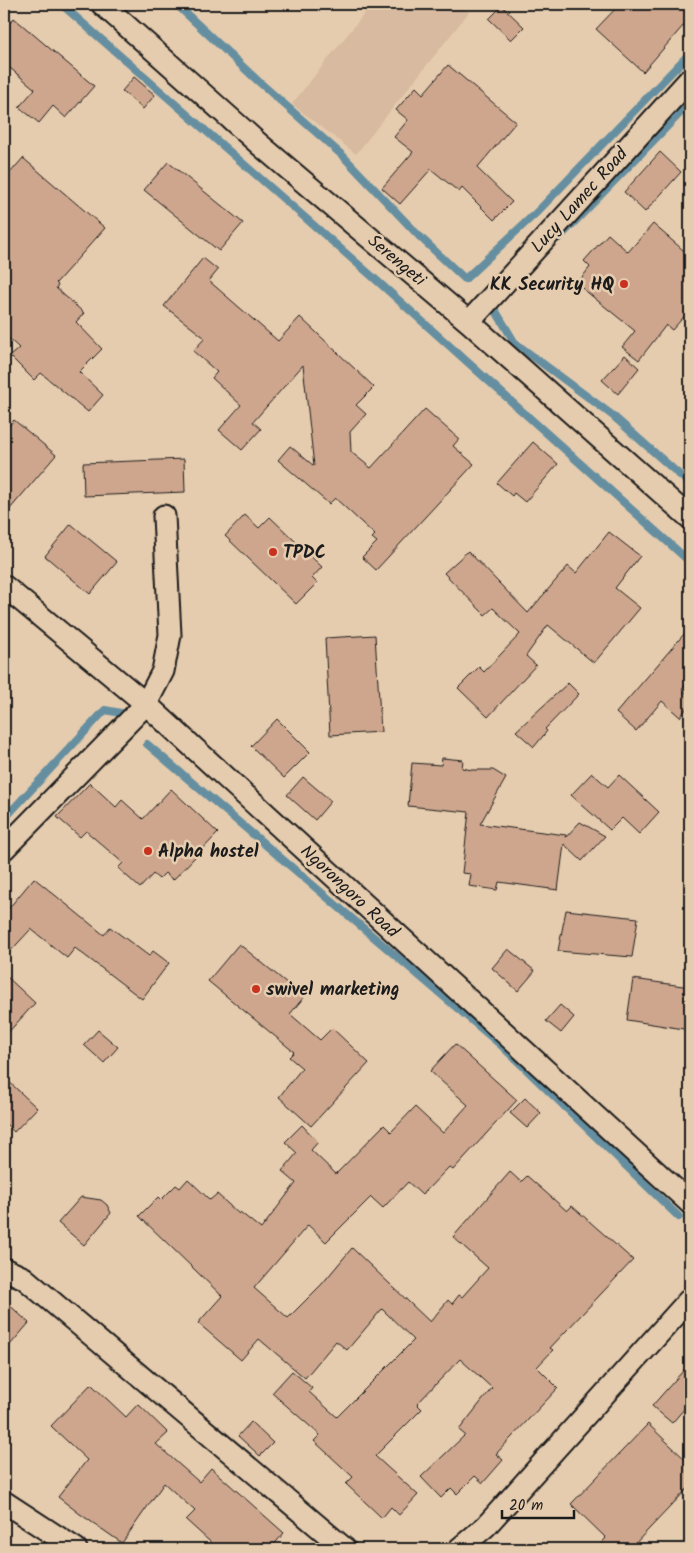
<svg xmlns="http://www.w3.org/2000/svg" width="694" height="1553" viewBox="0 0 694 1553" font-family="Kalam,sans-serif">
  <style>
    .built { fill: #d7ba9f }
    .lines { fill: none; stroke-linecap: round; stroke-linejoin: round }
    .stream { stroke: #658fa0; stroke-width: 8 }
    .building { fill: #cea68e; stroke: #1c1c1c }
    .minor-casing { stroke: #1c1c1c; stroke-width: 25 }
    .minor { stroke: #e6ccae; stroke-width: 21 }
    .poi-dot { fill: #c8321e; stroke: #e6ccae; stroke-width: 2 }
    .labels { text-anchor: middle; stroke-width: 5; stroke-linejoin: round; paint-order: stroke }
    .street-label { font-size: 18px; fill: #1c1c1c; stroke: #e6ccae }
    .poi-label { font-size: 18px; font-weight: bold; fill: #1c1c1c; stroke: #e6ccae; text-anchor: start }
  </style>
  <rect width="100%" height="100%" fill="#e6ccae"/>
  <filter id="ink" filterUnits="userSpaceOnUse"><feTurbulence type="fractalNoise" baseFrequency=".02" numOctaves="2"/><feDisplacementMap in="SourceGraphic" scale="10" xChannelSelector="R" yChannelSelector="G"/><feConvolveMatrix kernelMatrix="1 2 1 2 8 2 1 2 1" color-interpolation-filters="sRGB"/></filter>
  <g filter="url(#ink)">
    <path class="built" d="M372,4H458L469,12L356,154L292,104Z"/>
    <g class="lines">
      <path class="stream" d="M61,4L374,278L690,562
        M176,4L258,81L343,156L419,236L465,279L538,211L690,53
        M559,238L690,103
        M491,303L515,343L612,415L690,484
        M147,744L503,1047L679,1217
        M4,819L105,710L126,714"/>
    </g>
    <path class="building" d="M620,4H690V18L643,72L596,29Z
      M502,6L524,27L511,40L489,19Z
      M14,18L94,86L66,118L53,106L39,123L19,107L35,89L4,63V30Z
      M448,65L516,122L477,168L512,202L494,220L462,188L459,192L431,169L400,204L382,188L413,152L394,137L408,120L396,110L416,87L423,94Z
      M134,77L155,95L143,109L122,91Z
      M660,152L681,172L645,212L624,192Z
      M23,158L105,228L56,283L58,285L56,288L84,313L76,322L102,349L79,372L103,395L88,412L41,373L34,380L10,356L19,348L4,334V180Z
      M168,162L243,223L219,251L144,190Z
      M653,224L690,256V310L672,330L666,325L639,360L622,347L635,331L577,284L590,267L584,261L608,234L628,252Z
      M203,258L218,270L209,281L278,341L300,317L374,387L356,405L366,414L350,432L351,452L371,468L425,409L459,439L453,446L474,464L376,570L362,557L377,542L372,538L375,535L335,498L329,504L278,460L290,446L314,466L303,365L253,422L261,429L242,450L219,430L241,405L212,378L217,372L193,351L205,338L164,306Z
      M625,355L639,368L618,394L602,380Z
      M14,420L56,455L4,516V431Z
      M533,442L558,464L525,502L514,493L512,496L497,483Z
      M184,459L185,492L84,496L83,463Z
      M245,515L259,528L270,517L322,567L312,578L317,583L296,604L225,536Z
      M71,524L117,562L90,594L45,556Z
      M609,532L640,556L615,588L640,608L594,663L548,625L526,656L536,665L488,717L458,688L479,667L484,672L520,634L493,608L485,615L444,573L468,551L528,613L568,566L576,573Z
      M690,627V679L682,689L690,696V704L680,717L662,701L636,731L616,713Z
      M375,635L381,732L330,735L325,638Z
      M568,683L579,694L545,729L547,731L534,747L516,731Z
      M277,719L310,752L284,778L251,746Z
      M442,758L463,760L462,768L472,770H493L506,778L480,824L566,835L565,838L580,822L605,836L582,861L564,844L558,890L499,882L497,890L469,886L471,874L462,873L469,812L408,806L412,763L441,765Z
      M592,773L608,787L619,775L659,812L639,834L622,818L610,830L571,795Z
      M303,777L331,801L315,820L287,795Z
      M90,783L116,807L122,800L143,819L171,789L218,833L173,880L165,873L159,879L153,874L140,888L118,868L123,863L86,831L80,837L57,817Z
      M34,878L104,935L110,927L149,956L153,951L169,963L142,999L75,948L67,958L31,929L4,958V914Z
      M566,910L638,918L632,957L558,951Z
      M239,944L304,997L290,1014L320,1040L332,1028L369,1063L311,1126L279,1097L302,1068L289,1057L294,1052L208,981Z
      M508,949L535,971L518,991L492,968Z
      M4,974L35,1003L4,1037Z
      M633,979L690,987V1030L627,1020Z
      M560,1005L574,1017L561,1033L546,1021Z
      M98,1030L118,1047L104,1063L84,1045Z
      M455,1044L517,1100L453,1170L449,1167L422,1195L408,1182L383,1208L371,1197L326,1242L308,1225L254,1288L288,1318L322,1284L352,1248L430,1322L448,1300L452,1304L459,1295L462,1297L488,1268L453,1237L510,1172L521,1182L527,1176L567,1211L572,1206L633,1260L550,1348L553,1350L537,1367L558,1388L496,1454L503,1460L483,1483L475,1476L457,1494L451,1488L441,1498L421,1477L465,1435L459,1430L492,1388L460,1359L417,1404L422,1409L375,1456L418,1495L399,1515L391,1507L382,1518L346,1484L353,1477L314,1441L320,1435L272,1393L292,1371L312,1388L309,1392L337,1417L414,1340L382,1309L347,1350L336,1341L305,1378L259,1339L241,1360L198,1323L222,1296L139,1216L158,1197L161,1200L176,1185L180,1188L188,1179L210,1200L217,1194L239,1214L240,1212L261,1229L296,1183L282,1171L297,1153L285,1142L302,1125L318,1142L311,1150L336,1174L384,1125L391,1132L415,1107L443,1133L468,1105L430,1071Z
      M4,1077L37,1108L14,1132L4,1122Z
      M525,1098L541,1113L527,1128L510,1113Z
      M81,1197L101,1200L107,1205L111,1213L84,1245L58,1223Z
      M4,1300L29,1323L4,1352Z
      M690,1363V1402L672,1423L652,1406Z
      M91,1384L126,1417L138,1404L168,1433L156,1444L199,1482L211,1468L284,1533L270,1549H218L186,1520L195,1511L164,1483L122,1543L80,1514L58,1497L87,1460L51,1426Z
      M251,1422L273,1443L260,1456L238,1436Z
      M648,1424L690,1464V1486L630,1549H596L606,1538L571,1504Z"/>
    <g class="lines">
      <g class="minor-casing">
        <path id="minor" d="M102,4L259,144L469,322L690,518
          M469,322L690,79
          M4,586L146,704L690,1203
          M4,849L146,704L163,671L170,635L164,516
          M4,1269L24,1278L345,1549
          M4,1502L76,1549
          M459,1549L486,1526L690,1299"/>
      </g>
      <use href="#minor" class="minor"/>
    </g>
  </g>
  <g class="poi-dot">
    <circle cx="624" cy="284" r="5"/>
    <circle cx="273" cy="552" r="5"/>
    <circle cx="148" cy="851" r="5"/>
    <circle cx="256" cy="989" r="5"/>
  </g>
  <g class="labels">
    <g class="street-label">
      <text transform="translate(579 200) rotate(-48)" y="6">Lucy Lamec Road</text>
      <text transform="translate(397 260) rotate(40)" y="6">Serengeti</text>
      <text transform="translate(350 891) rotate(43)" y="6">Ngorongoro Road</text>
    </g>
    <g class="poi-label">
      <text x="614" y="290" text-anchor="end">KK Security HQ</text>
      <text x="283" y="558">TPDC</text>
      <text x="158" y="857">Alpha hostel</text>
      <text x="266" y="995">swivel marketing</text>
    </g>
  </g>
  <rect width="694" height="1553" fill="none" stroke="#e6ccae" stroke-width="20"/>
  <rect x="10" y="10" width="674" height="1533" fill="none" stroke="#1c1c1c" stroke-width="2" filter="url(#ink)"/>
  <path d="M502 1510v8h72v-8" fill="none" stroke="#1c1c1c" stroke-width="2.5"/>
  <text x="509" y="1510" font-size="15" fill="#1c1c1c" stroke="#e6ccae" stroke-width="4" paint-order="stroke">20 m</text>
</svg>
